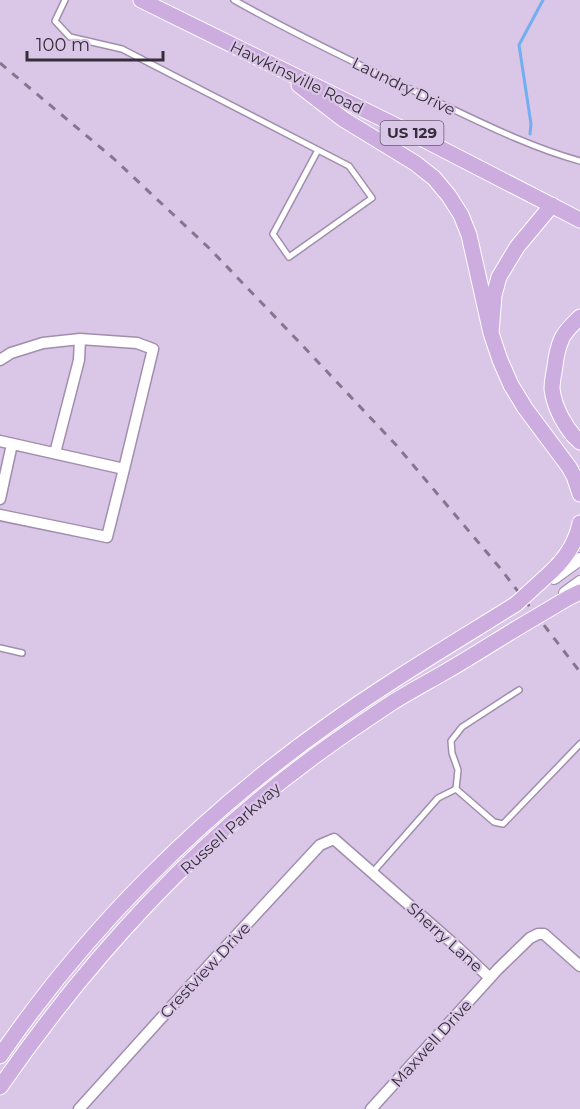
<svg xmlns="http://www.w3.org/2000/svg" width="580" height="1109" viewBox="0 0 580 1109" font-family="Montserrat,sans-serif">
  <style>
    .lines { fill: none; stroke-linecap: round; stroke-linejoin: round }
    .stream { stroke: #73aef1; stroke-width: 3 }
    .service-casing { stroke: #a18ead; stroke-width: 8 }
    .minor-casing { stroke: #a18ead; stroke-width: 13 }
    .tertiary-casing { stroke: #a18ead; stroke-width: 14 }
    .primary-casing { stroke: #fff; stroke-width: 17 }
    .service { stroke: #fff; stroke-width: 5 }
    .minor { stroke: #fff; stroke-width: 10 }
    .tertiary { stroke: #fff; stroke-width: 12 }
    .primary { stroke: #cdacdf; stroke-width: 15 }
    .rail { stroke: #85768d; stroke-width: 3; stroke-dasharray: 8 8; stroke-linecap: butt }
    .primary-bridge-casing { stroke: #fff; stroke-width: 17; stroke-linecap: butt }
    .primary-bridge { stroke: #cdacdf; stroke-width: 15 }
    .labels { text-anchor: middle; stroke-width: 4.5; stroke-linejoin: round; paint-order: stroke }
    .shield { fill: #dac6e7; stroke: #685c6f; stroke-width: 1.5 }
    .shield-label { font-size: 15px; font-weight: bold; fill: #372e3b }
    .street-label { font-size: 16px; fill: #372e3b; stroke: #dac6e7 }
  </style>
  <rect width="100%" height="100%" fill="#dac6e7"/>
  <g class="lines">
    <path class="stream" d="M530,134L531,124L519,45L543,0"/>
    <g class="service-casing">
      <path id="service" d="M65,0L55,21L70,37L122,49L318,150
        M234,0C296,35 359,65 423,95C474,119 526,146 580,161
        M318,150L349,166L372,198L289,257L273,234Z
        M0,648L22,653
        M456,789L494,822L503,824L580,744
        M372,873L438,798L456,789L458,770L452,753L451,741L462,727L519,690"/>
    </g>
    <g class="minor-casing">
      <path id="minor" d="M0,360L11,353L43,343L80,339L137,343L153,349L124,469L0,441
        M55,453L79,360L80,339
        M0,499L12,444
        M0,515L107,537L124,469
        M79,1109L219,954L320,845L334,839L457,947L490,978
        M371,1109L498,969L530,938L538,934H544L580,966"/>
    </g>
    <g class="tertiary-casing">
      <path id="tertiary" d="M554,578L580,559
        M565,593L580,582"/>
    </g>
    <g class="primary-casing">
      <path id="primary" d="M141,0L415,135L580,220
        M299,85L343,119L415,163L434,178L449,196L461,215L469,235L491,333
        M552,205L517,247L499,277L494,295L491,333L500,360L511,385L525,408L569,467L574,476L580,494
        M580,317C573,324 566,330 562,338C558,347 556,356 555,366C554,373 552,381 552,389C554,407 566,430 580,442
        M551,572C565,559 576,543 580,523
        M568,598L580,592
        M0,1056C87,929 199,817 325,727C386,683 452,644 516,604
        M0,1087C92,954 204,833 337,740C354,728 372,716 390,704C407,693 426,683 445,672C468,659 491,644 514,630"/>
    </g>
    <use href="#service" class="service"/>
    <use href="#minor" class="minor"/>
    <use href="#tertiary" class="tertiary"/>
    <use href="#primary" class="primary"/>
    <path class="rail" d="M0,63L113,158L209,248L302,345L397,446L500,568L580,672"/>
    <g class="primary-bridge-casing">
      <path id="primary-bridge" d="M516,604L551,572
        M514,630L568,598"/>
    </g>
    <use href="#primary-bridge" class="primary-bridge"/>
  </g>
  <g class="labels">
    <rect class="shield" x="380.5" y="121" width="63" height="24" rx="4.5"/>
    <g class="shield-label">
      <text x="412" y="138">US 129</text>
    </g>
    <g class="street-label">
      <text transform="translate(297 77) rotate(26)" y="6">Hawkinsville Road</text>
      <text transform="translate(404 86) rotate(26)" y="6">Laundry Drive</text>
      <text transform="translate(230 828) rotate(-42)" y="6">Russell Parkway</text>
      <text transform="translate(445 937) rotate(42)" y="6">Sherry Lane</text>
      <text transform="translate(205 970) rotate(-47)" y="6">Crestview Drive</text>
      <text transform="translate(431 1043) rotate(-48)" y="6">Maxwell Drive</text>
    </g>
  </g>
  <path d="M27 51v9h136v-9" fill="none" stroke="#372e3b" stroke-width="3"/>
  <text x="36" y="51" font-size="18" fill="#372e3b" stroke="#dac6e7" stroke-width="4.5" paint-order="stroke">100 m</text>
</svg>
